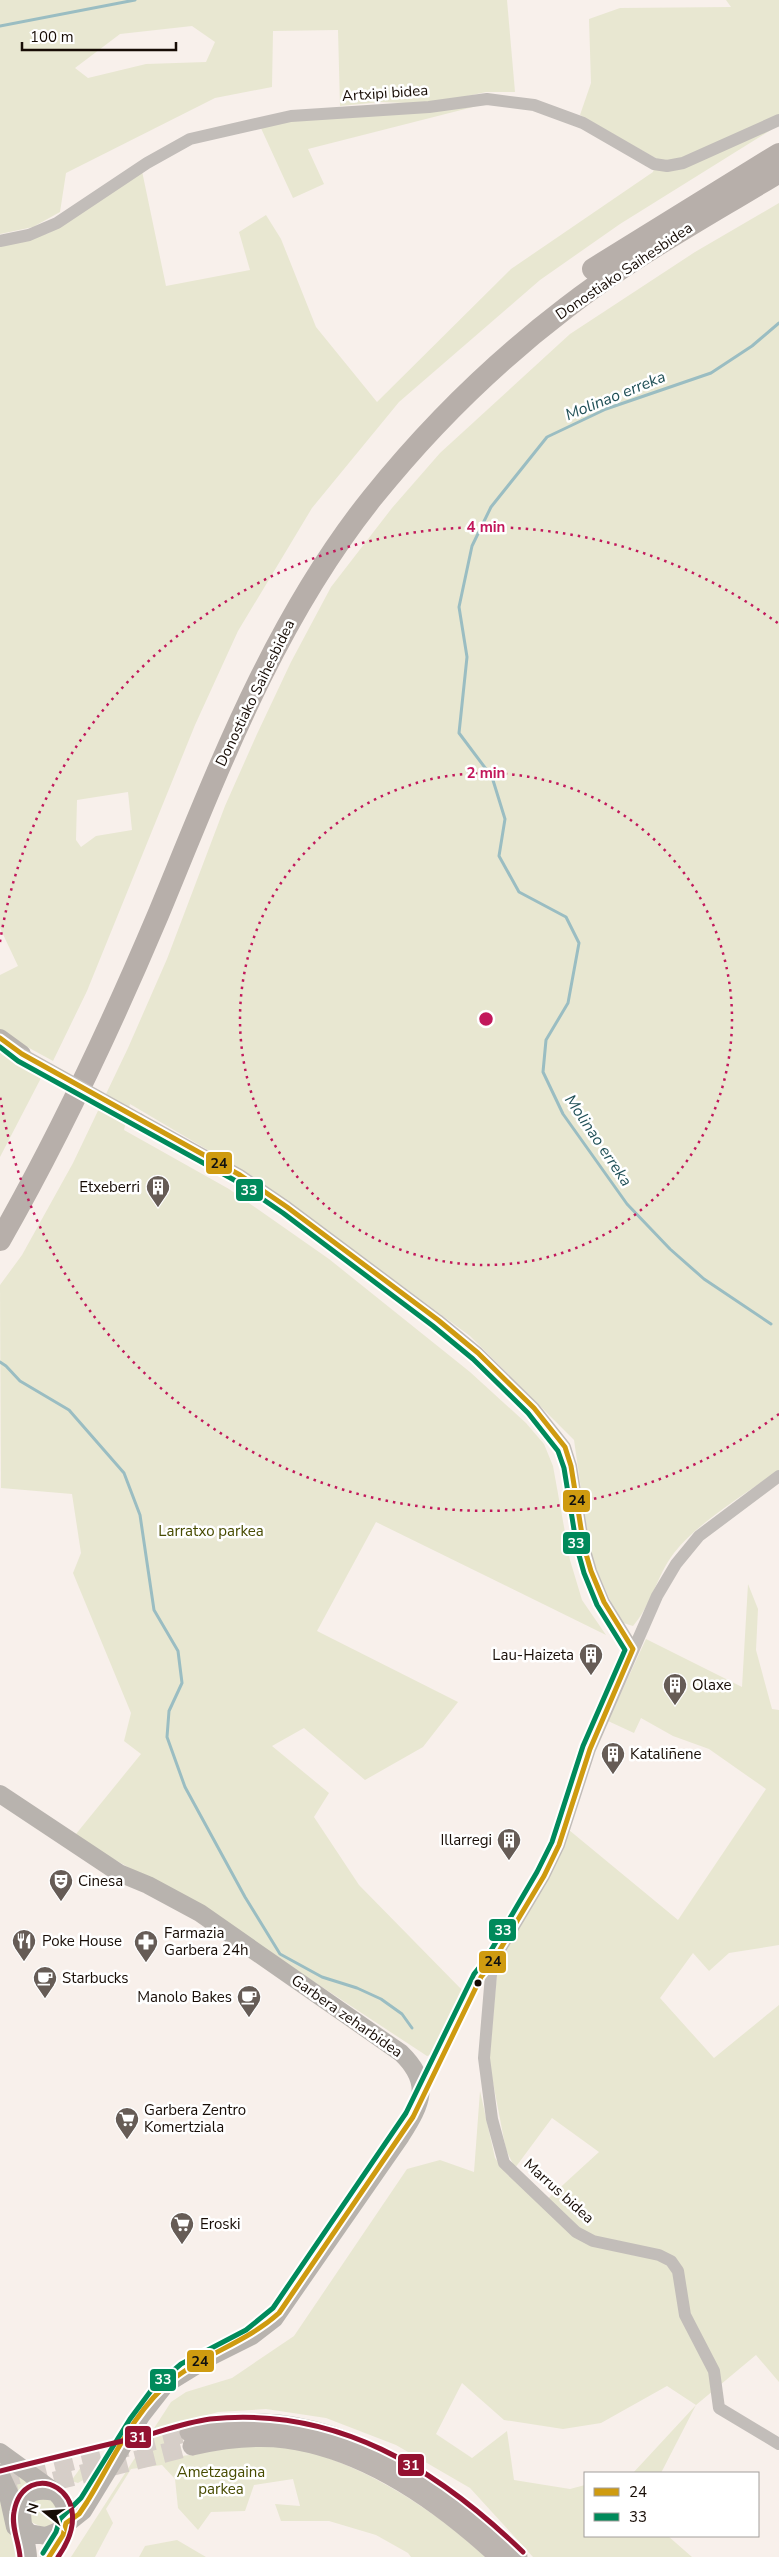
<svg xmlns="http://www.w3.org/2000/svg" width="779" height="2557" viewBox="0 0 779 2557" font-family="'Nunito Sans',sans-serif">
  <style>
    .green { fill: #e8e7d1; fill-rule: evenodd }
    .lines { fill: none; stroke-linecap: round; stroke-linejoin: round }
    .stream { stroke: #9abdc2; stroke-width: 3 }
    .primary-tunnel { stroke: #d6cec8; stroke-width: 19; stroke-dasharray: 19 9; stroke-linecap: butt }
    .street { stroke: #c2bdb9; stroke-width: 12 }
    .secondary { stroke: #b8b3ae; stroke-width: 18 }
    .primary { stroke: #bcb5b0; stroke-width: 19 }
    .highway { stroke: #b7afaa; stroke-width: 22 }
    .street-bridge { stroke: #c2bdb9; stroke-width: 12 }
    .bus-1-casing { stroke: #fff; stroke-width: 9 }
    .bus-2-casing { stroke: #fff; stroke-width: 9 }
    .bus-3-casing { stroke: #fff; stroke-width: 9 }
    .bus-1 { stroke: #cf9b10; stroke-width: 5 }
    .bus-2 { stroke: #008a5b; stroke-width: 5 }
    .bus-3 { stroke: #941231; stroke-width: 5 }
    .ring { fill: none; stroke: #c2185b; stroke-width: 2.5; stroke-dasharray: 2.5 5 }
    .bus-dot { fill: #170c05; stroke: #fff; stroke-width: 2 }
    .labels { text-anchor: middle; stroke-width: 5; stroke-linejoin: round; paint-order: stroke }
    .street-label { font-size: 15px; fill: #170c05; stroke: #fff }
    .poi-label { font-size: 15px; fill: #170c05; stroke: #fff; text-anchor: start }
    .park-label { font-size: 15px; fill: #474b00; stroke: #fff }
    .water-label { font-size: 16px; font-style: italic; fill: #205057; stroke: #fff }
    .centre { fill: #c2185b; stroke: #fff; stroke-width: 2.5 }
    .ring-label { font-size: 15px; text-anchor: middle; font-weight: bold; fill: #c2185b; stroke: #fff; stroke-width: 5; stroke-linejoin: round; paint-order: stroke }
    .line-badge { stroke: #fff; stroke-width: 2 }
    .badge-label { font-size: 14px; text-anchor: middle; font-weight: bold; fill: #fff }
    .pale-badge-label { font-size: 14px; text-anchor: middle; font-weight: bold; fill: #111 }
  </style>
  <rect width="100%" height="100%" fill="#f8f0eb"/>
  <path class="green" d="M0,0H507L515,92H486L431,104L381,102L340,106L338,30L273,31L272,87L215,98L66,173L60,212L33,227L0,234ZM192,26L215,42L206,62L146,64L88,78L75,68L120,34Z
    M726,0H779V125L620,224L540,280L399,402L312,508L238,631L195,725L87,991L53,1061L0,1032V975L18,966L0,928V247L49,233L142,171L166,286L250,270L239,232L266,215L281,239L316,327L377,402L511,269L653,172L657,159L580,115L591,83L589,19L620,8L731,7ZM128,792L132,830L96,836L81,847L76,840L77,800Z
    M477,106L308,149L324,184L293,198L260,126L290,120Z
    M779,203V1470C747,1493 698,1522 674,1553C657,1575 652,1604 633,1626L620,1622L591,1558L574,1440L470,1336L257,1179L130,1104L124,1130L229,1189L329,1259L470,1372L526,1423L544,1444L553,1466L570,1560L582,1600L606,1635L376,1522L317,1631L458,1702L423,1747L365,1780L304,1728L272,1746L329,1793L314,1817L359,1885L463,1991L434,2054L427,2056L217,1918L91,1846L76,1834L141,1754L124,1741L131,1713L73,1573L81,1553L72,1494L1,1488L0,1285L22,1255L73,1163L128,1048L167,959L225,806L257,734L291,662L331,587L392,508L440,453L570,334L695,252Z
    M0,1052L41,1078L0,1157Z
    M748,1584L758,1609L756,1650L772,1709L779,1710V1945L729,1953L709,1971L693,1953L660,1998L714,2058L779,2005V2382L756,2355L696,2405L661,2473H633L696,2405L667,2386L601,2423L563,2429L504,2420L462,2383L436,2434L472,2458L507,2431L514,2480L570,2489L585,2485V2536H668L692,2557H533L470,2488L396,2445L326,2418L266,2409L218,2412L176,2424L182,2456C215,2452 246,2442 280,2446C350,2455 435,2509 485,2557H411L408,2553L376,2535L329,2521H281L275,2504L300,2506L293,2479L254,2485L245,2511L211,2512L198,2530L178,2508L175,2479L162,2465L131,2469L106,2509L113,2523L95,2557H71L171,2402L186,2392L232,2378L294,2336L407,2169L440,2160L474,2172L480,2091L495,2158L506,2173L541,2205L599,2152L552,2118L515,2168L506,2150L489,2062L498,1962L569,1830L678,1920L766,1789L709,1749L673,1736L641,1718L634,1733L608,1721L646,1639L742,1687Z
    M0,2458L35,2483L19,2494L0,2463Z
    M84,2463L88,2470L85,2479L78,2483L71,2481Z
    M0,2484L19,2557H0Z
    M51,2496L59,2514L54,2524L44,2528L29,2521V2502Z
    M177,2540L206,2557H139L145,2546Z"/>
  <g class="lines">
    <path class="stream" d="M0,26L135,0
      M771,1324L704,1279L670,1249L627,1204L563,1114L543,1072L546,1040L568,1003L579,943L566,917L519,892L499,856L505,819L492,777L459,733L467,657L459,607L472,546L491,507L547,437L606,409L711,373L752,346L779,323
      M0,1362L6,1366L20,1381L69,1410L124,1473L140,1515L154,1610L178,1651L182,1683L169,1711L167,1737L185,1787L245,1897L280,1954L322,1977L357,1988L381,1999L402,2014L412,2028"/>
    <path class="primary-tunnel" d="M0,2479L189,2432
      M0,2495L192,2446"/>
    <path class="street" d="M0,241L29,235L57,223L147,163L190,139L291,116L429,107L487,99L534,105L583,123L654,164L667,166L683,163L779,120
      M139,1119L240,1175L287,1207L438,1320L478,1353L534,1408L565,1447L571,1466L584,1547L591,1571L604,1602L633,1649
      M779,1476L699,1536L676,1564L657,1596L590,1749L559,1845L544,1876L492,1963L484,2058L492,2119L504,2163L576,2232L593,2241L659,2255L671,2261L678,2271L685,2315L714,2371L719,2408L779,2444"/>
    <path class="secondary" d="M0,1038L22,1054
      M0,1794L119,1873L148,1885L200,1913L401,2053C432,2083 422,2103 401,2136L274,2319L252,2336L210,2357L166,2384L141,2416L83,2511L58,2531L46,2536L29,2533L21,2523
      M0,2452L55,2492C77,2512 63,2537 49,2557
      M0,2473L12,2499
      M7,2491L15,2527
      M28,2557C27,2532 4,2482 55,2492"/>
    <path class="primary" d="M189,2432C213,2426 239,2422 264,2423C357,2427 455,2491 518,2557
      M192,2446C223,2439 254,2435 286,2439C367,2450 441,2503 499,2557"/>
    <path class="highway" d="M593,269L779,154
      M0,1240C60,1135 111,1026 158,915C218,770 273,622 372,498C429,427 494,363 566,308C633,256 707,216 779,172"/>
    <path class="street-bridge" d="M22,1054L139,1119"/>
    <g class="bus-1-casing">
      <path id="bus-1" d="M0,1038L22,1054L240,1175L287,1207L438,1320L478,1353L534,1408L565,1447L571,1466L584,1547L591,1571L604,1602L633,1649L590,1749L559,1845L544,1876L492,1963L481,1977L413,2117L279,2313C247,2342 206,2353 172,2380C134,2410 112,2462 87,2502L79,2514L66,2523L63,2535L49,2557"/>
    </g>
    <g class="bus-2-casing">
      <path id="bus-2" d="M0,1047L18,1061L236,1181L283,1213L433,1326L473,1359L528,1413L558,1451L564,1468L577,1548L584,1573L597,1605L625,1650L583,1746L552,1842L537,1872L486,1959L474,1974L406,2113L273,2308L246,2330L181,2364L153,2388L130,2419L81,2498L60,2519L56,2532L43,2553"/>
    </g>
    <g class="bus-3-casing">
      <path id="bus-3" d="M0,2471C48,2459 96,2447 144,2436C165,2430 188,2422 210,2419C336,2406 436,2468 523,2552
        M20,2557C19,2542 11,2527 14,2512C24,2455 105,2490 58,2557"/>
    </g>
    <use href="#bus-1" class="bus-1"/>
    <use href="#bus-2" class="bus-2"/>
    <use href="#bus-3" class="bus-3"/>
  </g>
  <g class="ring">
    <circle cx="486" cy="1019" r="246"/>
    <path d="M779 1414A492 492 0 0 1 0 1096M0 942A492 492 0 0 1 779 624"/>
  </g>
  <defs>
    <g id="building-pin" transform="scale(1.25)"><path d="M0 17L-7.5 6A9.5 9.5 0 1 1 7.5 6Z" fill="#665c56" stroke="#fff"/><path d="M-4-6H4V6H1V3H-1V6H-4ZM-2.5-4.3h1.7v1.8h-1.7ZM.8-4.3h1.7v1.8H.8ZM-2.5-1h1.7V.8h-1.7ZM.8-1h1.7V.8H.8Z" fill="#fff"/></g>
    <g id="theatre-pin" transform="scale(1.25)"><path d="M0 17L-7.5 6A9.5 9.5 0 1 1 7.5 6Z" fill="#665c56" stroke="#fff"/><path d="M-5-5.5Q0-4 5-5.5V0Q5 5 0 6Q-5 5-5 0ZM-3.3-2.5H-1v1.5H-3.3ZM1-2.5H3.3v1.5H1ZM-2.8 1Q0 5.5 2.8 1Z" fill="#fff"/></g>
    <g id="restaurant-pin" transform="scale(1.25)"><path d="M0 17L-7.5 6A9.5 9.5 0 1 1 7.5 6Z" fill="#665c56" stroke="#fff"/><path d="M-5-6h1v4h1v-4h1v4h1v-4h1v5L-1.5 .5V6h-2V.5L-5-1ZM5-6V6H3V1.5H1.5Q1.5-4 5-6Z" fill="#fff"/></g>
    <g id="pharmacy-pin" transform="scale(1.25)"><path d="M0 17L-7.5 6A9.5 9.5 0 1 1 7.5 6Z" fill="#665c56" stroke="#fff"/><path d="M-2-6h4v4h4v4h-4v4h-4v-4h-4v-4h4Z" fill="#fff"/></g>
    <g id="cafe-pin" transform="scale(1.25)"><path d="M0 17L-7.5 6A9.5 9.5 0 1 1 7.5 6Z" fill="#665c56" stroke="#fff"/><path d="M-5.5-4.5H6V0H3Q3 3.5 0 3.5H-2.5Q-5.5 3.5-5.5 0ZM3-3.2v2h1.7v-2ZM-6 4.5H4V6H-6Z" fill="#fff"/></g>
    <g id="supermarket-pin" transform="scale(1.25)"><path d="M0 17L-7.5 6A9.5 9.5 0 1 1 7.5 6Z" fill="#665c56" stroke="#fff"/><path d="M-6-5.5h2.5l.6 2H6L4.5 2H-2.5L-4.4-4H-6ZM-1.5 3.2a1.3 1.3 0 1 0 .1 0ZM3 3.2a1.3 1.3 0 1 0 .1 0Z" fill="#fff"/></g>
  </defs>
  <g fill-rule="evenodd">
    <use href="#building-pin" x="158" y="1187"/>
    <use href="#building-pin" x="591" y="1655"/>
    <use href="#building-pin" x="675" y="1685"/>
    <use href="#building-pin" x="613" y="1754"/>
    <use href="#building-pin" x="509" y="1840"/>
    <use href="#theatre-pin" x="61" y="1881"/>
    <use href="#restaurant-pin" x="24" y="1941"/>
    <use href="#pharmacy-pin" x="146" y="1942"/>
    <use href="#cafe-pin" x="45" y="1978"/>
    <use href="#cafe-pin" x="249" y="1997"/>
    <use href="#supermarket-pin" x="127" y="2119"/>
    <use href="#supermarket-pin" x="182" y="2224"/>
  </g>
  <circle class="bus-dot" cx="478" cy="1983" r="4.5"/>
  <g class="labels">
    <g class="street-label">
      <text transform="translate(385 93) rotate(-4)" y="5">Artxipi bidea</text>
      <text transform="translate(624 271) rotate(-34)" y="5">Donostiako Saihesbidea</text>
      <text transform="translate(255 693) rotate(-64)" y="5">Donostiako Saihesbidea</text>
      <text transform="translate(347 2016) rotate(35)" y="5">Garbera zeharbidea</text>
      <text transform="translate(559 2191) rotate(42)" y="5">Marrus bidea</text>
    </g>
    <g class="poi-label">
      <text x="140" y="1192" text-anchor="end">Etxeberri</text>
      <text x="574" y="1660" text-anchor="end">Lau-Haizeta</text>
      <text x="692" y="1690">Olaxe</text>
      <text x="630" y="1759">Kataliñene</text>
      <text x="492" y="1845" text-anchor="end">Illarregi</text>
      <text x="78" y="1886">Cinesa</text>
      <text x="164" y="1938">Farmazia<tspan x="164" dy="17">Garbera 24h</tspan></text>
      <text x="42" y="1946">Poke House</text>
      <text x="62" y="1983">Starbucks</text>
      <text x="232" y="2002" text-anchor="end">Manolo Bakes</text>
      <text x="144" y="2115">Garbera Zentro<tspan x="144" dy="17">Komertziala</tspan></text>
      <text x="200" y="2229">Eroski</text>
    </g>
    <g class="park-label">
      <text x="211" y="1536">Larratxo parkea</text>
      <text x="221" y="2477">Ametzagaina<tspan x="221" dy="17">parkea</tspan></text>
    </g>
    <g class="water-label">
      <text transform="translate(615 395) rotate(-22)" y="6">Molinao erreka</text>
      <text transform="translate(599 1140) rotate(56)" y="6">Molinao erreka</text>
    </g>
  </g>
  <circle cx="486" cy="1019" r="8" class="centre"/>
  <g class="ring-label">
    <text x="486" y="532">4 min</text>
    <text x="486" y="778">2 min</text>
  </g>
  <g class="line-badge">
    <rect x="205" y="1151" width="28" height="24" rx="5" fill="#cf9b10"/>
    <rect x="235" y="1178" width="29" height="24" rx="5" fill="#008a5b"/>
    <rect x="562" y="1489" width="29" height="24" rx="5" fill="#cf9b10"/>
    <rect x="562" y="1531" width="29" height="24" rx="5" fill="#008a5b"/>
    <rect x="488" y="1918" width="29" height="24" rx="5" fill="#008a5b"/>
    <rect x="478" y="1950" width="29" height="24" rx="5" fill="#cf9b10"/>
    <rect x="186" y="2349" width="29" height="24" rx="5" fill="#cf9b10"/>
    <rect x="149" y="2368" width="28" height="24" rx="5" fill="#008a5b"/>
    <rect x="124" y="2425" width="28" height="24" rx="5" fill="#941231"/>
    <rect x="397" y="2453" width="28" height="24" rx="5" fill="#941231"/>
  </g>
  <g class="badge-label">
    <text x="249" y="1195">33</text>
    <text x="576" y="1548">33</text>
    <text x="503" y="1935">33</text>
    <text x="163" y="2384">33</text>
    <text x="138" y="2442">31</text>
    <text x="411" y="2470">31</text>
  </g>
  <g class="pale-badge-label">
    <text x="219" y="1168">24</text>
    <text x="577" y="1505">24</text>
    <text x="493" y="1966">24</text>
    <text x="200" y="2366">24</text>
  </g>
  <rect x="584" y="2472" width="175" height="65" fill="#ffffff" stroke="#a29e9b"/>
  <rect x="594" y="2488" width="25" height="8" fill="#cf9b10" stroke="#a29e9b"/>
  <text x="629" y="2497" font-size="15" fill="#170c05">24</text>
  <rect x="594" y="2513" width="25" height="8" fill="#008a5b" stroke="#a29e9b"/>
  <text x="629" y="2522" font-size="15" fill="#170c05">33</text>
  <g transform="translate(45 2512) rotate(287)" stroke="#ffffff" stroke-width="4" paint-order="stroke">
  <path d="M0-4L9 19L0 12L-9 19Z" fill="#170c05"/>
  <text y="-8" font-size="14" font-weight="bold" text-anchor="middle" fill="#170c05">N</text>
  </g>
  <path d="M22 42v8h154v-8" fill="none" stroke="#170c05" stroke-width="2.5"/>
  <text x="30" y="42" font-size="15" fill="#170c05" stroke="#ffffff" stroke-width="4" paint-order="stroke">100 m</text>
</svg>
